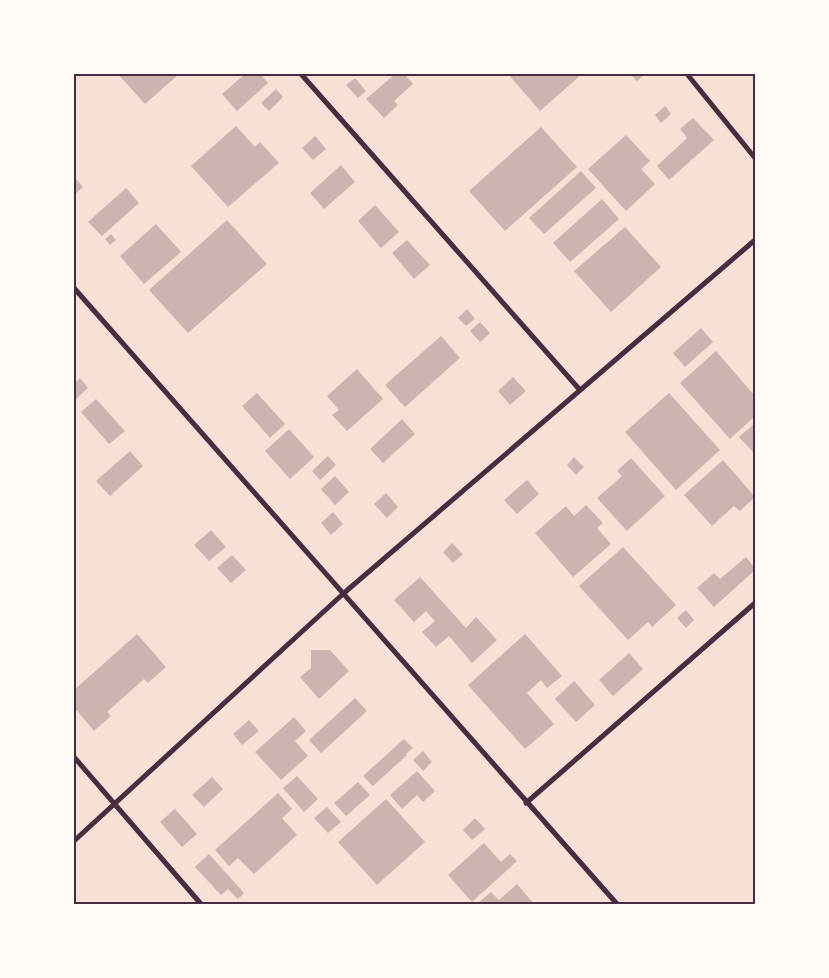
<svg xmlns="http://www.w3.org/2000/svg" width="829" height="978" viewBox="0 0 829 978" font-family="'Playfair Display',serif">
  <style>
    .building { fill: #ccb4b1 }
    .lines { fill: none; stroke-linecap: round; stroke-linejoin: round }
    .minor { stroke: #4a2c40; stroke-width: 5 }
    .neatline { fill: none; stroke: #4a2c40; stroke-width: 2 }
  </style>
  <rect width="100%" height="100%" fill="#f7e1d7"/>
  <path class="building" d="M118,74H179L145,104Z
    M245,74H260L268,83L237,111L222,94Z
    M395,74H404L413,84L394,101L398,105L384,118L366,99Z
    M508,74H582L540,111Z
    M630,74H645L637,81Z
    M355,78L366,91L358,98L346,85Z
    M276,89L283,97L269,111L261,103Z
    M665,106L671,114L661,123L655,115Z
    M693,118L714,140L669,180L657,166L687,138L680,129Z
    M236,126L255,147L260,142L279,163L228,207L191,166Z
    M541,127L577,167L505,231L469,191Z
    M626,135L650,161L641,169L655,184L626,211L588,169Z
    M315,136L326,149L313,160L302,148Z
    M341,165L355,182L324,209L310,193Z
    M581,171L596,188L544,234L529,218Z
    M74,177L83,187L74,195Z
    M126,188L139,203L102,236L88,222Z
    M602,199L619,219L570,262L553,243Z
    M375,205L399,232L381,248L358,221Z
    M227,220L267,264L188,333L149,290Z
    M156,224L181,252L144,284L120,256Z
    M625,227L661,267L611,312L574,271Z
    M111,234L116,240L110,245L105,239Z
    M407,240L430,265L414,279L392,253Z
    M467,309L475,319L466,326L458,318Z
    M480,322L490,333L480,342L470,331Z
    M701,328L713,342L685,367L673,353Z
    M441,336L460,358L405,407L385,385Z
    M716,351L755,396V416L730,439L680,383Z
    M357,369L383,399L347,431L332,415L339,410L327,396Z
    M513,377L526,391L510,405L498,391Z
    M80,378L88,388L76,399L74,396V384Z
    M257,393L285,424L270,438L242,406Z
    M669,393L720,450L676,490L625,432Z
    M96,399L125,431L109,444L81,412Z
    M402,419L415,434L383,463L370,449Z
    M755,423V450L753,452L739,437Z
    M289,429L314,457L290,479L265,451Z
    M130,451L143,466L110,496L96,481Z
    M328,456L336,465L320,480L312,471Z
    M574,457L584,467L576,475L567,465Z
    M631,458L665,496L627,531L597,498L622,476L617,471Z
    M723,460L755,497L740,511L734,506L712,526L684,495Z
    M335,476L349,492L335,505L321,489Z
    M527,480L539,494L517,514L504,500Z
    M386,493L398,507L387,518L374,504Z
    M586,505L603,523L597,528L611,544L573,577L535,533L566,506L574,516Z
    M333,512L343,524L331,535L321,523Z
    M211,530L226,547L209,561L194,545Z
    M452,543L463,554L453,563L443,552Z
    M623,547L676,605L652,627L648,622L628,640L579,586Z
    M232,555L246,570L231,583L217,568Z
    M746,557L755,568V570L714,607L697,588L714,573L720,579Z
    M420,577L466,628L476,617L497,640L472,663L449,636L436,647L422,632L435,621L426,611L414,622L394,600Z
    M686,610L694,620L686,628L677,618Z
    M137,634L166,667L148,683L144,679L107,712L111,716L94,731L74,707V690Z
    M525,634L562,676L547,688L541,680L527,693L554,724L525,749L468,685Z
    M311,650H330L349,671L319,699L300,677L311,668Z
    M629,653L643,669L613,696L599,680Z
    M574,681L595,705L576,722L555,699Z
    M355,698L367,711L321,753L309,740Z
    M294,717L306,731L295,741L308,756L281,780L255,752Z
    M249,720L259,731L242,745L233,734Z
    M404,739L413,748L406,754L407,755L373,786L363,776Z
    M423,751L432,762L423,771L413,760Z
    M417,771L435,791L423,802L417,795L402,809L390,795Z
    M297,776L318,799L304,812L283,788Z
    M212,777L223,789L204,807L192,795Z
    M358,782L370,795L346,816L334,803Z
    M278,793L292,809L282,818L297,835L254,874L238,858L229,866L215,850Z
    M386,799L425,842L377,885L338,842Z
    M327,807L341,822L328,833L314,818Z
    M175,809L197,834L182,847L160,822Z
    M475,818L485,829L472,840L463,830Z
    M484,843L501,862L510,854L517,861L472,902L448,875Z
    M209,854L244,893L238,899L228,889L221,895L195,867Z
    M517,884L534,904H477L491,892L499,900Z"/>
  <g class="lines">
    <path class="minor" d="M301,74L580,390
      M687,74L755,158
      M74,288L617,904
      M74,757L201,904
      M526,803L755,603
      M74,841L344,593L755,240"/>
  </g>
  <rect width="829" height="978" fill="none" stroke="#fffaf5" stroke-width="150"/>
  <rect x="75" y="75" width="679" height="828" class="neatline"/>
</svg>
